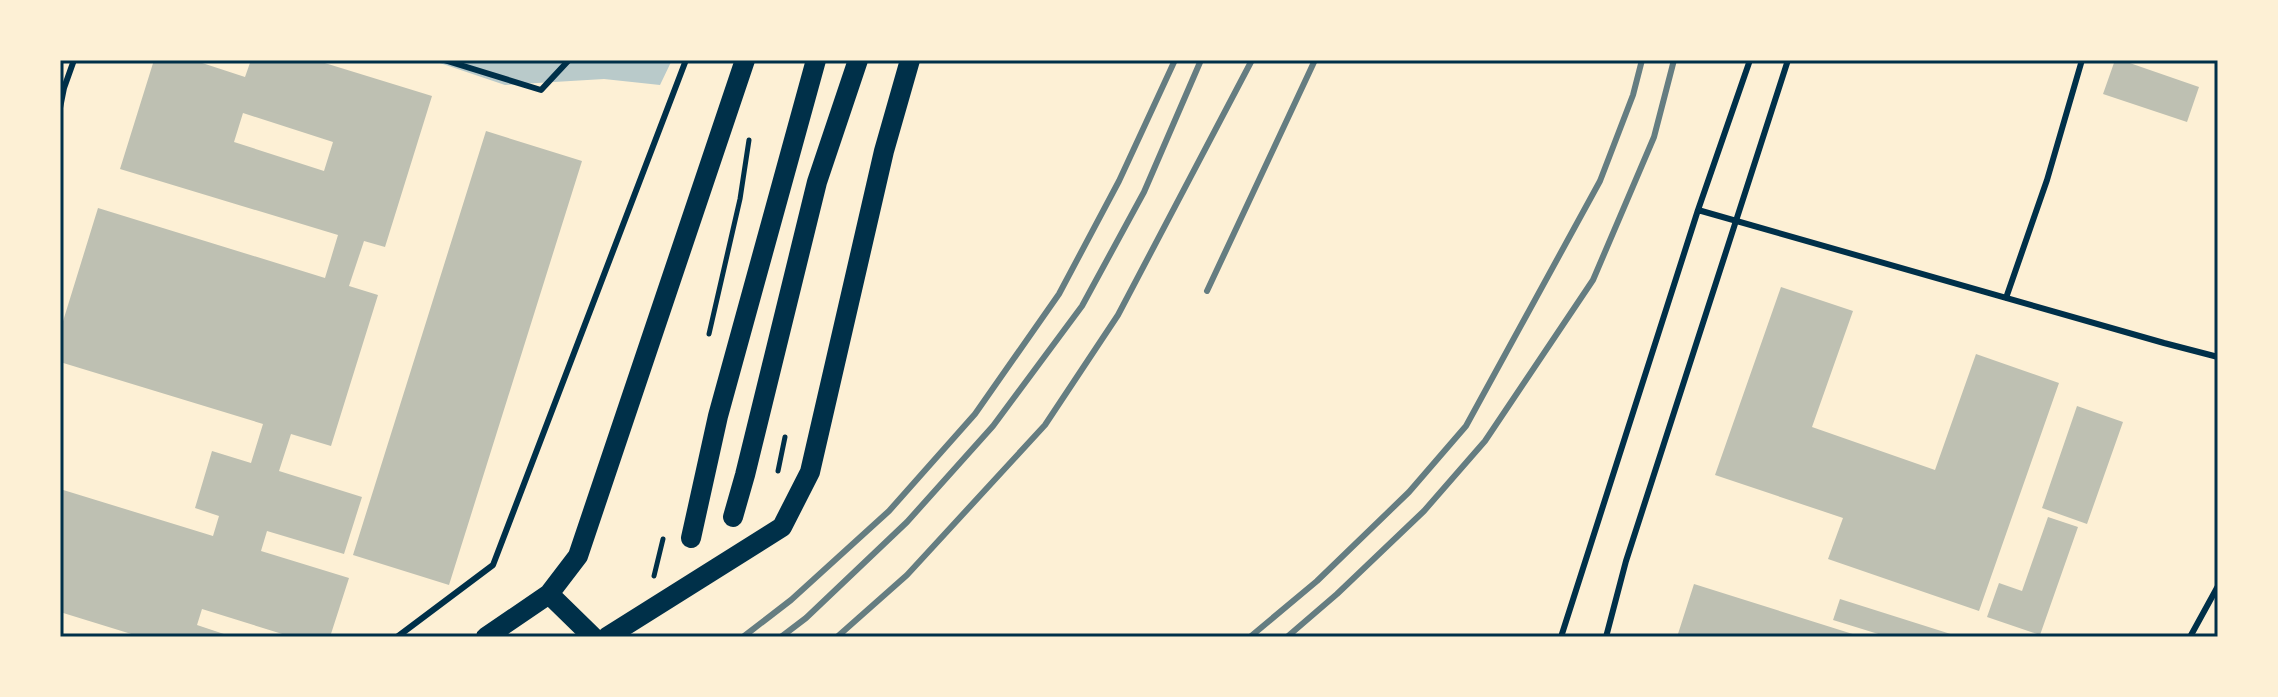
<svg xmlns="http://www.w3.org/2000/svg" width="2278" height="697" viewBox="0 0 2278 697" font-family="Arial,sans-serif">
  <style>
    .green { fill: #b9caca }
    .building { fill: #bec0b2; fill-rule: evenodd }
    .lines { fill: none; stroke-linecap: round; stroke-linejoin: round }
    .path { stroke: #003049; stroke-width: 5 }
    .service { stroke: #003049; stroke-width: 6 }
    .primary { stroke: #003049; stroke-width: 20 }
    .rail { stroke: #657d81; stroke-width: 6 }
    .neatline { fill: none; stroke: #003049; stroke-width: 3 }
  </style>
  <rect width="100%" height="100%" fill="#fdf0d5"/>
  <path class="green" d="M431,60H672L660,85L604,79L505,85Z"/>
  <path class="building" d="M154,60H193L245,77L251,60H315L432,96L385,247L364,241L349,286L378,295L331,446L291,434L279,471L362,497L344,554L267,531L261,551L349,578L330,637H292L202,609L197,625L233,637H141L60,612V489L213,536L219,516L195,508L212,451L251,463L263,424L60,362V331L98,208L325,278L338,235L120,169ZM243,113L333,142L324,171L234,142Z
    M2115,60H2121L2199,87L2187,122L2103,94Z
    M486,131L582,161L449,585L353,555Z
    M1781,287L1853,311L1812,427L1935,470L1976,354L2059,383L1979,611L1828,559L1843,518L1715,475Z
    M2077,406L2123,422L2087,524L2042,508Z
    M2048,517L2078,527L2040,635L1987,617L1999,583L2022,591Z
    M1694,584L1859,636V637H1677Z
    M1840,599L1957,636V637H1888L1833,620Z"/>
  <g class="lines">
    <path class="path" d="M709,334L740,199L749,140
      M778,471L785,437
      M654,576L663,539"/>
    <path class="service" d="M444,60L541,90L569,60
      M60,108L64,88L74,60
      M1698,210L1750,60
      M2006,298L2047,180L2082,60
      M397,637L493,565L686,60
      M1561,637L1698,210L2164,343L2218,357
      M1606,637L1626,561L1788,60
      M2190,637L2218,586"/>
    <path class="primary" d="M733,517L745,475L817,182L858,60
      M691,538L718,416L816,60
      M549,594L593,637
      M486,637L549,594L578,556L745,60
      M607,637L782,527L810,472L884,151L910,60"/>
    <path class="rail" d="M1207,291L1315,60
      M743,637L791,600L889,511L975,414L1059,294L1119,181L1175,60
      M781,637L806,618L907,522L993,426L1082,306L1144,192L1201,60
      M837,637L907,575L1045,425L1118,315L1252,60
      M1250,637L1317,581L1409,492L1466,426L1600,181L1633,95L1642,60
      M1287,637L1337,594L1424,511L1485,441L1593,280L1654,137L1674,60"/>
  </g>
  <rect width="2278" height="697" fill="none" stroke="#fdf0d5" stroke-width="124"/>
  <rect x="62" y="62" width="2154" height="573" class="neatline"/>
</svg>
